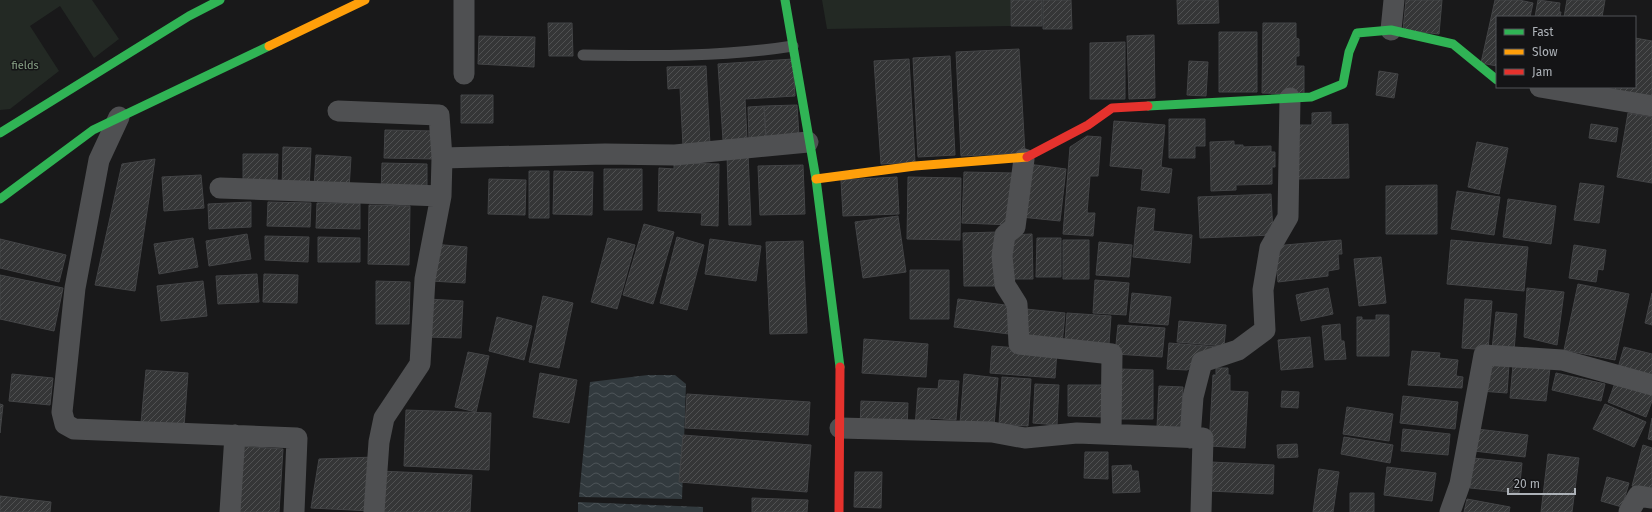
<svg xmlns="http://www.w3.org/2000/svg" width="1652" height="512" viewBox="0 0 1652 512" font-family="'Fira Sans',sans-serif">
  <style>
    .park { fill: #232924 }
    .water { fill: url(#water-waves) }
    .building { fill: url(#building-hatch); stroke: #434446 }
    .lines { fill: none; stroke-linecap: round; stroke-linejoin: round }
    .lane { stroke: #4f5052; stroke-width: 11 }
    .street { stroke: #4f5052; stroke-width: 21 }
    .fast { stroke: #30b455; stroke-width: 9 }
    .slow { stroke: #ff9f0a; stroke-width: 9 }
    .jam { stroke: #e5322d; stroke-width: 9 }
    .labels { text-anchor: middle; stroke-width: 3; stroke-linejoin: round; paint-order: stroke }
    .park-label { font-size: 11px; fill: #88a186; stroke: #141416 }
  </style>
  <defs>
    <pattern id="water-waves" width="16" height="10" patternUnits="userSpaceOnUse"><rect width="16" height="10" fill="#323a3e"/><path d="M0 5q4-4 8 0t8 0" fill="none" stroke="#4d5458"/></pattern>
    <pattern id="building-hatch" width="6" height="6" patternUnits="userSpaceOnUse"><rect width="6" height="6" fill="#353637"/><path d="M-1 1l2-2M0 6l6-6M5 7l2-2" fill="none" stroke="#505152"/></pattern>
  </defs>
  <rect width="100%" height="100%" fill="#19191a"/>
  <path class="park" d="M0,0H92L119,39L94,58L60,6L30,26L59,71L10,109L0,110Z
    M822,0H1011L1010,26L827,29Z"/>
  <path class="water" d="M648,375H675L686,384L682,499L579,497L590,382Z
    M578,502L703,507V512H578Z"/>
  <path class="building" d="M1011,0H1042V26H1011Z
    M1043,0H1071L1072,29H1043Z
    M1177,0H1218L1219,23L1178,24Z
    M1406,0H1442L1439,34L1403,30Z
    M1495,0H1519L1533,3L1530,17H1497V66L1481,63Z
    M1538,0L1560,3L1559,12H1561L1560,17H1535Z
    M1567,0H1605L1602,17H1564Z
    M548,23H572L573,56H549Z
    M1263,23H1296V38L1299,39V56H1296V66H1304V94L1262,93Z
    M1219,32H1257V92H1219Z
    M1154,35L1155,98L1129,99L1127,36Z
    M479,36L535,37L534,67L478,64Z
    M1635,38L1652,41V98L1601,87H1635Z
    M1125,42V99H1090V43Z
    M1019,49L1025,153L961,156L956,52Z
    M950,56L955,155L918,157L913,58Z
    M793,59L795,96L745,99L747,139L723,140L718,64Z
    M909,59L915,162L881,164L874,61Z
    M1189,61L1208,62L1206,96L1187,95Z
    M706,66L710,145L683,146L680,88L668,89L667,67Z
    M1379,71L1398,74L1394,98L1376,95Z
    M461,95H493V123H461Z
    M797,105L799,136L766,138L764,106Z
    M764,106L766,138L749,139L748,107Z
    M1331,112V125L1348,124L1349,178L1296,179L1295,125H1312V113Z
    M1628,113L1652,117V183L1617,177Z
    M1169,119H1205V146H1195V158H1169Z
    M1114,121L1165,125L1161,167L1172,169L1169,193L1141,190L1143,169L1110,166Z
    M1591,124L1618,128L1616,142L1589,138Z
    M385,130L435,131L434,159L384,158Z
    M1087,136L1101,137L1098,176H1090L1087,213H1095L1093,236L1063,234L1070,147Z
    M1234,141V145H1243V147L1271,146V152H1275V167H1272V184L1236,185V190L1211,191L1210,142Z
    M1477,142L1508,148L1499,194L1468,187Z
    M283,147L311,148L309,190L282,189Z
    M748,153L751,225H729L727,154Z
    M243,154H278L277,184L243,183Z
    M316,155L351,157L349,189L314,187Z
    M155,159L135,291L95,285L122,164Z
    M382,163L427,164V194L381,193Z
    M674,163L719,164L718,226L701,225L702,213L658,211L659,168L674,169Z
    M1028,164L1066,169L1060,221L1021,217Z
    M803,165L805,214L760,215L758,166Z
    M604,169H642V210H604Z
    M529,171H549V218H529Z
    M554,171L593,172L592,215L553,214Z
    M964,172L1014,173L1012,225L962,223Z
    M201,175L204,208L164,211L162,177Z
    M897,177L899,214L843,216L841,180Z
    M908,177L961,178L960,240L907,239Z
    M489,179L526,180L525,215L488,214Z
    M1580,183L1604,186L1599,223L1574,220Z
    M1437,185V234H1386V186Z
    M1457,191L1500,197L1494,235L1451,229Z
    M1271,194L1273,235L1200,238L1198,197Z
    M1508,199L1556,206L1551,244L1503,237Z
    M251,202V227L209,229L208,204Z
    M268,202L311,203L310,227L267,226Z
    M317,203H360V229L316,228Z
    M369,205L410,206L409,265L368,264Z
    M1138,207L1155,209L1153,231L1192,235L1190,263L1133,257Z
    M898,216L906,272L863,278L855,222Z
    M644,224L674,232L653,304L623,295Z
    M998,232L999,286H964L963,233Z
    M247,234L251,259L209,266L206,241Z
    M1032,234L1033,279H1008V235Z
    M265,236L309,237L308,262L265,260Z
    M318,237L360,238V262H318Z
    M677,237L704,245L687,310L660,303Z
    M193,238L198,267L159,274L154,244Z
    M608,238L635,245L617,309L591,302Z
    M1037,238H1061V277H1036Z
    M0,239L66,255L59,282L0,268Z
    M710,239L761,246L756,281L705,274Z
    M1063,240H1089V279H1063Z
    M1341,240L1342,254H1338L1339,269L1328,271V276L1278,282L1274,246Z
    M1451,240L1528,247L1524,291L1447,284Z
    M803,241L807,333L770,334L766,242Z
    M1099,242L1132,245L1129,277L1096,275Z
    M433,244L467,247L465,283L431,281Z
    M1574,245L1606,250L1603,270L1598,269L1596,282L1569,278Z
    M1381,257L1386,303L1359,306L1354,259Z
    M910,270H949V319H910Z
    M257,274L259,302L218,304L216,276Z
    M264,274L298,275L297,303L263,302Z
    M0,275L63,288L54,331L0,319Z
    M1095,280L1129,283L1126,315L1093,313Z
    M203,281L207,316L161,321L157,286Z
    M376,281L410,282L409,324H376Z
    M1578,284L1629,294L1615,360L1564,350Z
    M1328,288L1333,314L1301,321L1296,295Z
    M1527,288L1564,292L1557,345L1524,337Z
    M1132,293L1171,297L1168,325L1129,322Z
    M1652,293V325L1645,323Z
    M543,296L573,303L559,368L529,362Z
    M428,299L463,301L461,338L427,337Z
    M958,299L1013,306L1009,334L954,327Z
    M1465,299L1492,301L1488,350L1462,348Z
    M1026,309L1065,313L1062,345L1023,341Z
    M1496,312L1517,314L1514,351L1492,349Z
    M1067,313L1111,316L1109,344L1065,340Z
    M1376,315H1389V356H1357V317H1362V320H1376Z
    M497,317L532,326L524,360L489,351Z
    M1179,321L1226,325L1224,346L1177,342Z
    M1340,324L1341,341H1344L1346,359L1325,360L1322,326Z
    M1118,325L1165,328L1162,357L1115,354Z
    M1310,337L1313,367L1281,370L1278,340Z
    M864,339L928,344L926,377L862,373Z
    M1169,343L1219,347L1202,362L1187,370L1167,369Z
    M992,346L1057,351L1055,378L990,373Z
    M1624,347L1652,354V376L1618,368Z
    M1412,351L1440,353L1439,358L1458,360L1456,376L1463,377L1462,388L1408,385Z
    M468,352L489,356L476,412L455,407Z
    M1488,362L1509,365L1507,393L1480,391Z
    M1513,365L1550,368L1546,401L1510,398Z
    M1216,368H1228V375H1230V391L1248,392L1245,448L1209,446L1213,375H1216Z
    M1120,369L1153,370V419H1119Z
    M146,370L188,373L184,427L141,423Z
    M540,373L577,380L569,423L533,417Z
    M1556,373L1605,384L1601,401L1552,390Z
    M12,374L53,378L50,405L9,401Z
    M964,374L998,378L994,426L960,423Z
    M1002,377L1031,379L1028,426L999,424Z
    M939,380L959,381L956,420L930,418L929,427H915L918,388L938,389Z
    M1616,380L1652,393V401L1646,417L1608,402Z
    M1035,384L1059,385L1057,425L1033,423Z
    M1068,385H1108L1107,417L1068,416Z
    M1159,386L1183,387L1181,428L1157,427Z
    M1282,391L1299,392L1298,408L1281,407Z
    M687,394L810,402L808,435L685,428Z
    M1403,396L1458,402L1455,429L1400,423Z
    M861,401L908,403L907,429L860,428Z
    M0,404L3,405L0,433Z
    M1605,404L1646,422L1634,447L1593,429Z
    M1347,407L1393,414L1389,441L1343,434Z
    M406,410L491,413L489,470L404,466Z
    M1652,418V440L1648,439Z
    M1403,429L1450,434L1448,455L1401,451Z
    M1477,429L1528,435L1525,457L1474,451Z
    M683,435L811,445L807,492L679,482Z
    M1344,437L1393,445L1390,463L1341,454Z
    M1297,444L1298,457L1278,458L1277,445Z
    M1643,445L1652,448V492L1632,486Z
    M239,446L283,449L279,512H232Z
    M1085,452H1108V479L1084,478Z
    M1548,454L1579,458L1572,512H1541Z
    M375,457L371,511L311,508L319,459Z
    M1473,458L1522,463L1519,493L1470,488Z
    M1211,462L1274,465L1273,494L1209,491Z
    M1131,465L1132,471H1138L1140,492L1113,493L1112,466Z
    M1387,467L1436,473L1432,501L1384,495Z
    M1319,469L1339,472L1333,512H1313Z
    M379,471L472,475L470,512H377Z
    M855,472H882L881,508L854,507Z
    M1607,477L1629,483L1622,507L1601,501Z
    M1350,493H1374V512H1350Z
    M0,496L51,502L50,512H0Z
    M752,498L808,500L807,512H752Z
    M1467,499L1510,507L1509,512H1464Z"/>
  <g class="lines">
    <path class="lane" d="M583,55C654,56 723,57 793,46"/>
    <path class="street" d="M464,0V74
      M1391,30L1394,0
      M1540,87L1652,106
      M338,111L439,115L442,158L605,154L675,155L808,142
      M119,117L99,160L75,288L62,412L65,424L74,429L297,438L294,512
      M1024,159L1015,227L1005,235L1002,256L1005,285L1017,304L1019,344L1112,354L1111,433
      M220,188L441,196L442,158
      M840,428L992,432L1025,438L1077,433L1203,438L1201,512
      M1190,438L1193,397L1202,362L1238,350L1265,330L1263,290L1270,248L1288,217L1290,98
      M230,512L235,435
      M374,512L379,442L384,418L420,364L425,279L441,196
      M1450,512L1460,484L1484,355L1562,360L1652,385
      M1629,512L1638,496L1652,498"/>
    <path class="fast" d="M785,0L816,179L840,367
      M1148,106L1311,97L1343,84L1349,52L1357,33L1391,30L1453,44L1497,80
      M0,133L189,16L220,0
      M0,199L93,130L269,46"/>
    <path class="slow" d="M269,46L365,0
      M816,179L915,166L1027,157"/>
    <path class="jam" d="M1027,157L1088,125L1112,108L1148,106
      M839,512L840,367"/>
  </g>
  <g class="labels">
    <g class="park-label">
      <text x="25" y="69">fields</text>
    </g>
  </g>
  <rect x="1496" y="16" width="140" height="72" fill="#141416" stroke="#515357"/>
  <rect x="1504" y="29" width="20" height="6" fill="#30b455" stroke="#515357"/>
  <text x="1532" y="36" font-size="12" fill="#adb2b8">Fast</text>
  <rect x="1504" y="49" width="20" height="6" fill="#ff9f0a" stroke="#515357"/>
  <text x="1532" y="56" font-size="12" fill="#adb2b8">Slow</text>
  <rect x="1504" y="69" width="20" height="6" fill="#e5322d" stroke="#515357"/>
  <text x="1532" y="76" font-size="12" fill="#adb2b8">Jam</text>
  <path d="M1508 488v6h67v-6" fill="none" stroke="#adb2b8" stroke-width="2"/>
  <text x="1514" y="488" font-size="12" fill="#adb2b8" stroke="#141416" stroke-width="3" paint-order="stroke">20 m</text>
</svg>
